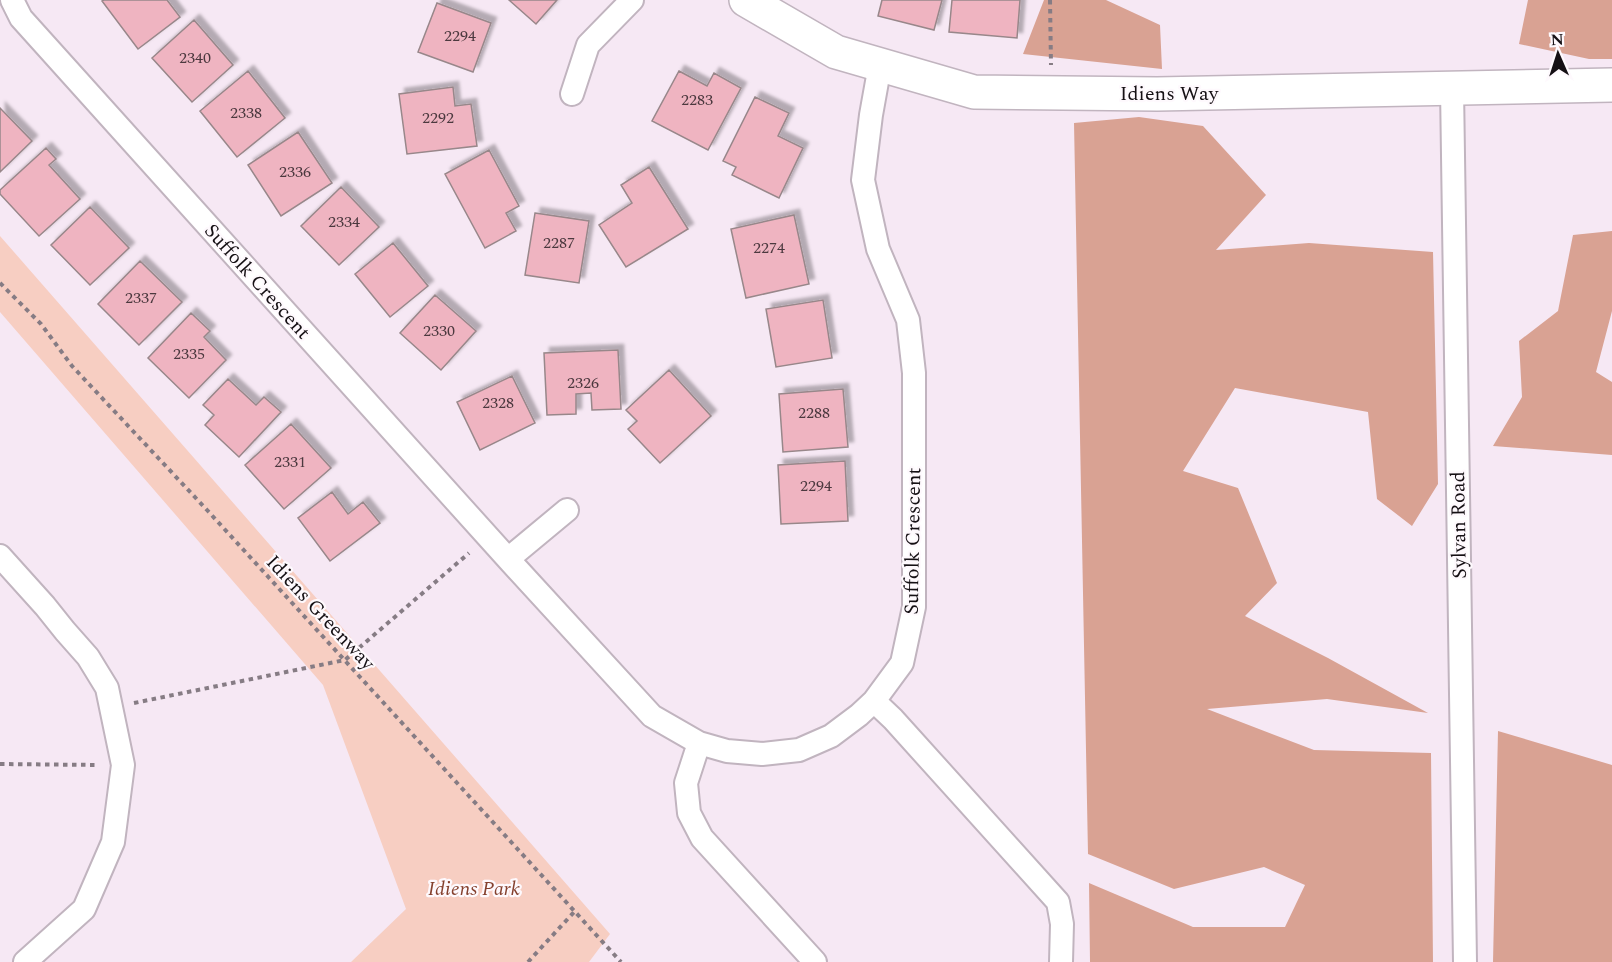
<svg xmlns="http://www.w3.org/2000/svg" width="1612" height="962" viewBox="0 0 1612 962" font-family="Spectral,serif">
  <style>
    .green { fill: #f7cec2 }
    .forest { fill: #d9a293 }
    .building { fill: #efb4c1; stroke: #98878a; stroke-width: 1.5; filter: url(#shadow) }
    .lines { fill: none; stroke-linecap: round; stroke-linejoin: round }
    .street-casing { stroke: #c1b4bf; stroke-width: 26 }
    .secondary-casing { stroke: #c1b4bf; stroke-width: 36 }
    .path { stroke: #867c84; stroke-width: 4; stroke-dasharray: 4.5 4.5; stroke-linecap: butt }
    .street { stroke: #fff; stroke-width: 22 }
    .secondary { stroke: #fff; stroke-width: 33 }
    .labels { text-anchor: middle; stroke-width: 4.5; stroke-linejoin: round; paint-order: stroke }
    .number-label { font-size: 16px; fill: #4c393f }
    .street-label { font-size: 20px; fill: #151014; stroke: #fef9fd }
    .park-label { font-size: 20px; font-style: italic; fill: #85412e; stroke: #fef9fd }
  </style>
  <defs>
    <filter id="shadow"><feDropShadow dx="5.5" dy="-5.5" stdDeviation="1.5" flood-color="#0004"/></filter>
  </defs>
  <rect width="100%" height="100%" fill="#f6e8f4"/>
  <path class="green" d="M0,236L610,934L589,962H351L406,909L323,685L0,312Z"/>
  <path class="forest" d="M1044,0H1106L1160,25L1162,69L1023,54Z
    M1528,0H1612V59H1589L1519,44Z
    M1139,117L1203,126L1266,195L1216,250L1309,243L1433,252L1438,484L1412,526L1377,499L1368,412L1235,388L1183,471L1238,488L1277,583L1245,616L1328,658L1428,713L1327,699L1207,709L1314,750L1431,753L1433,962H1090L1089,883L1193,927H1285L1305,885L1264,867L1174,889L1088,854L1074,123Z
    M1612,231V311L1596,372L1612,382V455L1493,446L1522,397L1519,341L1558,311L1573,235Z
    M1498,731L1612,765V962H1493Z"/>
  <path class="building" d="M104,0H167L180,17L138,49L102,1Z
    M509,0H557L536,24Z
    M882,0H942L934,30L878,16Z
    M952,0H1020L1017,38L949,32Z
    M437,3L491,23L473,72L418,52Z
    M194,20L233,65L192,102L152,58Z
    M248,71L285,118L237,157L200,111Z
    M679,71L707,86L714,73L741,88L708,150L652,121Z
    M453,87L455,106L471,104L477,146L407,154L399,94Z
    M755,97L789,113L778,136L803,148L779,198L732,175L736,167L723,161Z
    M0,108L32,141L0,172Z
    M298,132L332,183L281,216L248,165Z
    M46,148L56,159L49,165L80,199L39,236L0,194V190Z
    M489,150L519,206L506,213L516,231L485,248L445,174Z
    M649,167L688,229L626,267L599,225L632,203L621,185Z
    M341,187L379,227L339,265L301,226Z
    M90,207L129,248L90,285L51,245Z
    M535,213L589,221L579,283L525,275Z
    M794,215L809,284L746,298L731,229Z
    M393,243L428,286L390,317L355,274Z
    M140,261L182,302L139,345L98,304Z
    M435,295L476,331L441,370L400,333Z
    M823,300L832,358L776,367L766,309Z
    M191,313L210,331L204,337L226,360L189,398L148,358Z
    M618,350L621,409L592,410L591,393L576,394V414L547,415L544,353Z
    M669,370L711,416L660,463L628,429L637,421L626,410Z
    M512,376L535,423L480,450L457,402Z
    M228,379L256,405L264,397L281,412L239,457L205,425L214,415L203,405Z
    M843,389L848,447L783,452L779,394Z
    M291,424L331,468L284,509L245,465Z
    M845,461L848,521L781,524L778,465Z
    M332,492L348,514L363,502L380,523L330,561L298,518Z"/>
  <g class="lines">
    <g class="street-casing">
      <path id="street" d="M12,0L21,18L508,559L652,716L699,743L727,751L762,754L799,750L831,736L859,715L874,701L902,663L914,607V373L908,320L878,249L863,180L871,115L880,65
        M1452,88L1465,962
        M572,94L588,45L632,0
        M0,556L45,606L65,631L88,657L107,688L123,765L113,842L84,909L25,962
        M508,559L567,510
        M874,701L893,719L1058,902L1062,924L1061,962
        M699,743L686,783L689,813L702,838L815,962"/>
    </g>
    <g class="secondary-casing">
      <path id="secondary" d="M746,0L836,52L974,92L1157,94L1612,85"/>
    </g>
    <path class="path" d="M1050,0L1051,65
      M0,283L41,324L72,366L207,510L621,962
      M134,703L345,660L469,553
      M0,764L98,765
      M528,962L575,911"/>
    <use href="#street" class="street"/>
    <use href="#secondary" class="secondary"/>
  </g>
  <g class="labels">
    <g class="number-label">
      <text x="460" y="41">2294</text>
      <text x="195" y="63">2340</text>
      <text x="697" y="105">2283</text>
      <text x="246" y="118">2338</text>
      <text x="438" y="123">2292</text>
      <text x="295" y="177">2336</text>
      <text x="344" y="227">2334</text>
      <text x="559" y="248">2287</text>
      <text x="769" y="253">2274</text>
      <text x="141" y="303">2337</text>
      <text x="439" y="336">2330</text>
      <text x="189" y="359">2335</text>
      <text x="583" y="388">2326</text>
      <text x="498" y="408">2328</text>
      <text x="814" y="418">2288</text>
      <text x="290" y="467">2331</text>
      <text x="816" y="491">2294</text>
    </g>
    <g class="street-label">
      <text x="1169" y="100">Idiens Way</text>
      <text transform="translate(258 281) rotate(48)" y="7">Suffolk Crescent</text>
      <text transform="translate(1458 525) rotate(-91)" y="7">Sylvan Road</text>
      <text transform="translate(912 541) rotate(-89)" y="7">Suffolk Crescent</text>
      <text transform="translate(321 612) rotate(47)" y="7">Idiens Greenway</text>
    </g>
    <g class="park-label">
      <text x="474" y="895">Idiens Park</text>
    </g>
  </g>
  <g transform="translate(1558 54) rotate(357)" stroke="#fef9fd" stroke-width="4.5" paint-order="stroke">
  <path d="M0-4.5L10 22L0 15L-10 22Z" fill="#151014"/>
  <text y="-9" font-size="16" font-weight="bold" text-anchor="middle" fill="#151014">N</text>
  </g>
</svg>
